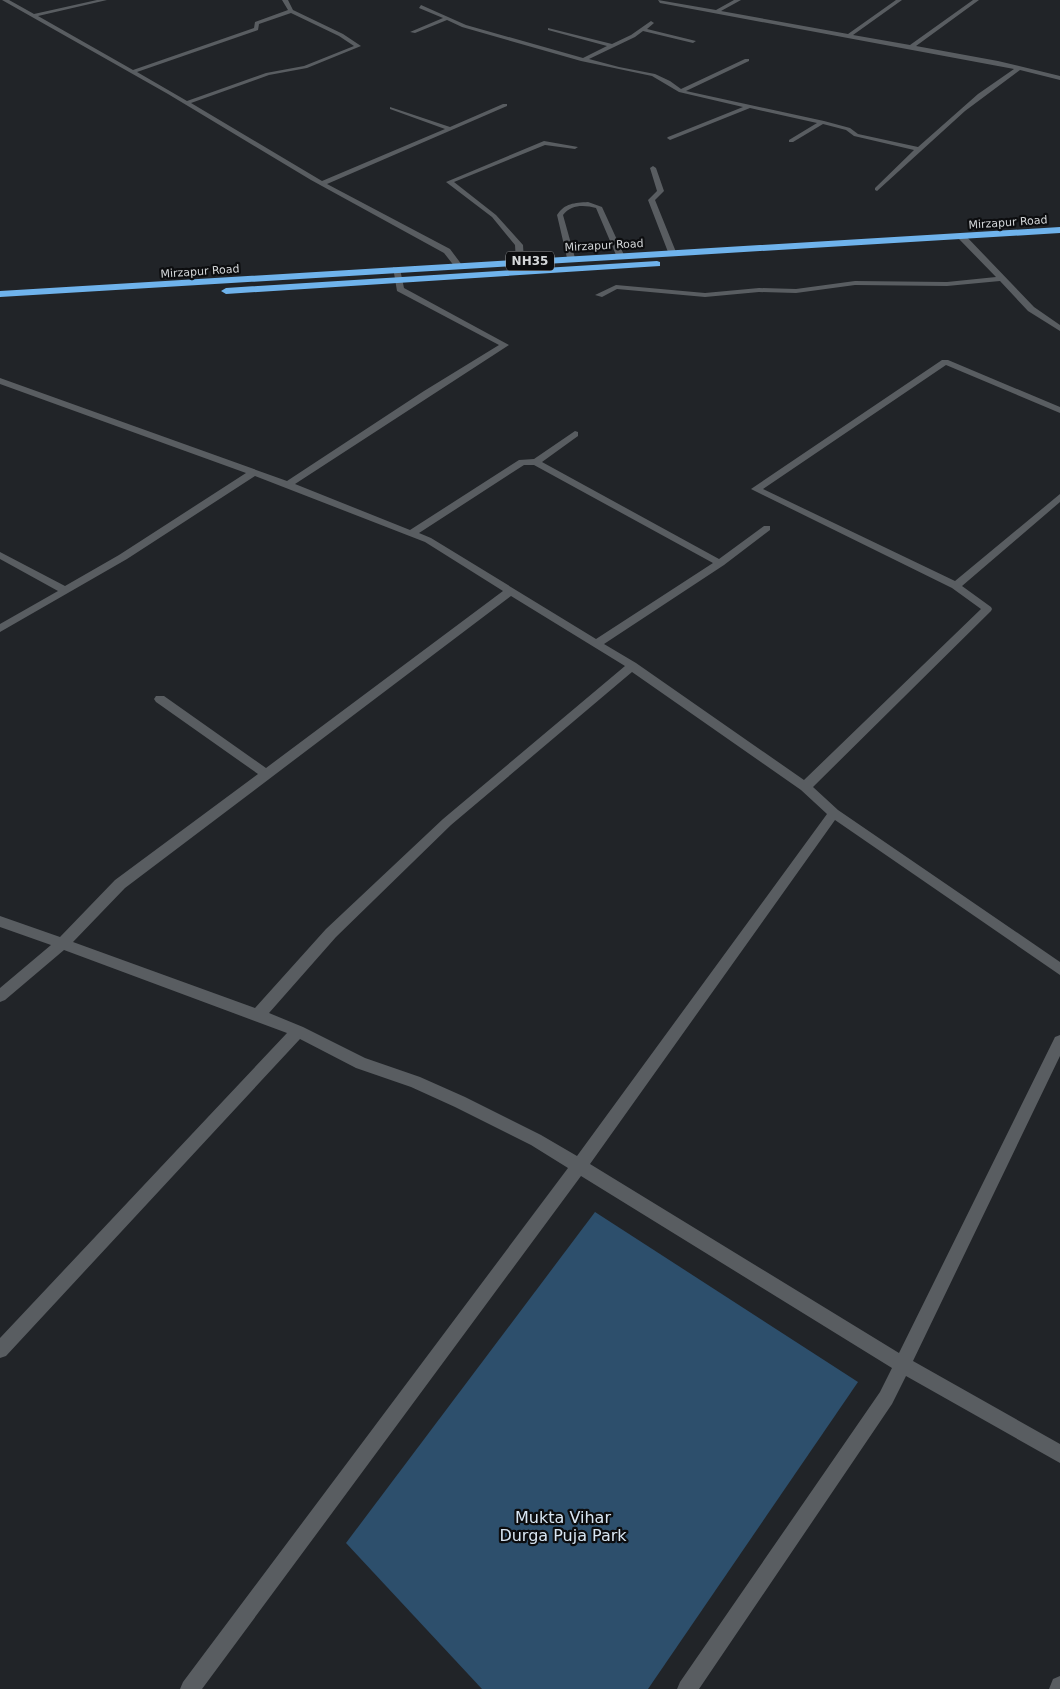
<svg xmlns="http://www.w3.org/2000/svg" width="1060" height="1689" viewBox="0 0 1060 1689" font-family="'DejaVu Sans',sans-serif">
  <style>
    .green { fill: #2d4f6c }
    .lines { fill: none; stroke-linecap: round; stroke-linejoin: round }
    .minor { fill: #595d61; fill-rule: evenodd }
    .highway { fill: #6fb3ec; fill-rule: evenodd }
    .labels { text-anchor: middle; stroke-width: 4.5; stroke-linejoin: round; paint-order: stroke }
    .far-street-label { font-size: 11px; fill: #d4d7d9; stroke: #0c0d0f }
    .shield { fill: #0c0d0f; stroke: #989a9c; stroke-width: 1 }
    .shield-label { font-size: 12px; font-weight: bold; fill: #d4d7d9 }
    .near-park-label { font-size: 16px; fill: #d8e6f3; stroke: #0c0d0f }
  </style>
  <rect width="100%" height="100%" fill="#212428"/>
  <path class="green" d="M595,1212L858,1382L648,1689H482L346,1543Z"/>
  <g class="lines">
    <path class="minor" d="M2,0H9L34,14L97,0H107L38,16L133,70L254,28L255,22L288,10L282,0H288L293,10L343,34L361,46L307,68L269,75L191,103L322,181L445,129L390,109V107L450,127L503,104H507V106L327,184L450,249L462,265L455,267L444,253L311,180L168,94ZM291,13L339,36L354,46L304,66L266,73L187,101L137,72L258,30L259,24Z
      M658,0L716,10L734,0H741L721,11L848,34L896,0H902L853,35L910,45L973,0H979L916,46L998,61L1060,76V80L1020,70L965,111L877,191L875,190V188L914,150L854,136L846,130L823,124L793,142H789V140L817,123L750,108L670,140L667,138L668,137L743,107L679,92L652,76L581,61L462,27L447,20L415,33L410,32L443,18L419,8L421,5L466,25L583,58L607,46L548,30V28L612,44L631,35L651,21L654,23L647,29L696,41L693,43L643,31L635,37L589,59L619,67L655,74L670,81L681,89L745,59H749V61L686,91L824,121L850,128L858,134L918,147L978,94L1014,69L660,3Z
      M544,141L578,147L575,149L545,145L454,182L496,215L523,245L524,261L520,263L516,261L515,245L492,217L446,182Z
      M653,166L656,168L664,191L655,200L676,252L672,254L668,252L648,200L657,191L650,168Z
      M588,202L602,207L624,255L623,257L616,255L596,208C585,205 571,204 563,215L575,258L571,260L567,258L557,215C565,203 574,203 588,202Z
      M958,234H964L1034,307L1060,325V331L1028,311L1000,281L947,286L855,285L796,293L759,292L705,297L617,289L602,297L595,295L616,285L705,293L759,288L796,289L855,281L947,282L996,277L958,238Z
      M393,267L400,269L404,288L509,345L295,484L410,530L519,460L534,459L575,431L578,432V436L542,462L719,559L764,526H770V530L724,565L604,644L636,663L804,780L981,609L952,588L751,489L942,360H948L1060,407V413L946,365L763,489L955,581L1060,494V502L962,586L991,607L992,609L991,611L813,787L838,810L1060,962V975L835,820L590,1164L899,1353L1055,1037L1060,1035V1056L913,1361L1060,1444V1463L906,1376L892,1404L699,1689H677L680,1682L880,1392L892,1368L581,1176L202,1689H180L183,1682L568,1168L531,1145L455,1107L411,1087L356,1068L300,1039L6,1356L0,1358V1338L287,1033L64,950L5,1000L0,1002V988L51,945L0,927V916L60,937L115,880L258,774L156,702L154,699L156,696H164L266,768L503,591L425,542L255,476L127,559L0,632V624L58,591L0,559V552L65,586L119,555L246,473L0,384V378L287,481L424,391L499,345L397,291ZM524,465H534L713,563L596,639L431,538L419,533ZM511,596L625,666L443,819L326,929L255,1008L73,942L125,888ZM632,672L801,790L827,814L577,1156L541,1135L465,1097L420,1077L365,1058L303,1027L269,1013L336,937L451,825Z
      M1060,1676V1689H1049L1053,1679Z"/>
    <path class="highway" d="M1060,227V233L0,297V291Z
      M657,261L660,262V266L226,294L221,291L226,288Z"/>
  </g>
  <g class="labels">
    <g class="far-street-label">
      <text transform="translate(1008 222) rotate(-4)" y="4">Mirzapur Road</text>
      <text transform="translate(604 245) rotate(-3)" y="4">Mirzapur Road</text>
      <text transform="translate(200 271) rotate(-4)" y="4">Mirzapur Road</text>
    </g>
    <rect class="shield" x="506" y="251.5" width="48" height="19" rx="4"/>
    <g class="shield-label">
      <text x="530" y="265">NH35</text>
    </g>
    <g class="near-park-label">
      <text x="563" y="1523">Mukta Vihar<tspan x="563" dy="18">Durga Puja Park</tspan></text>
    </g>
  </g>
</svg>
